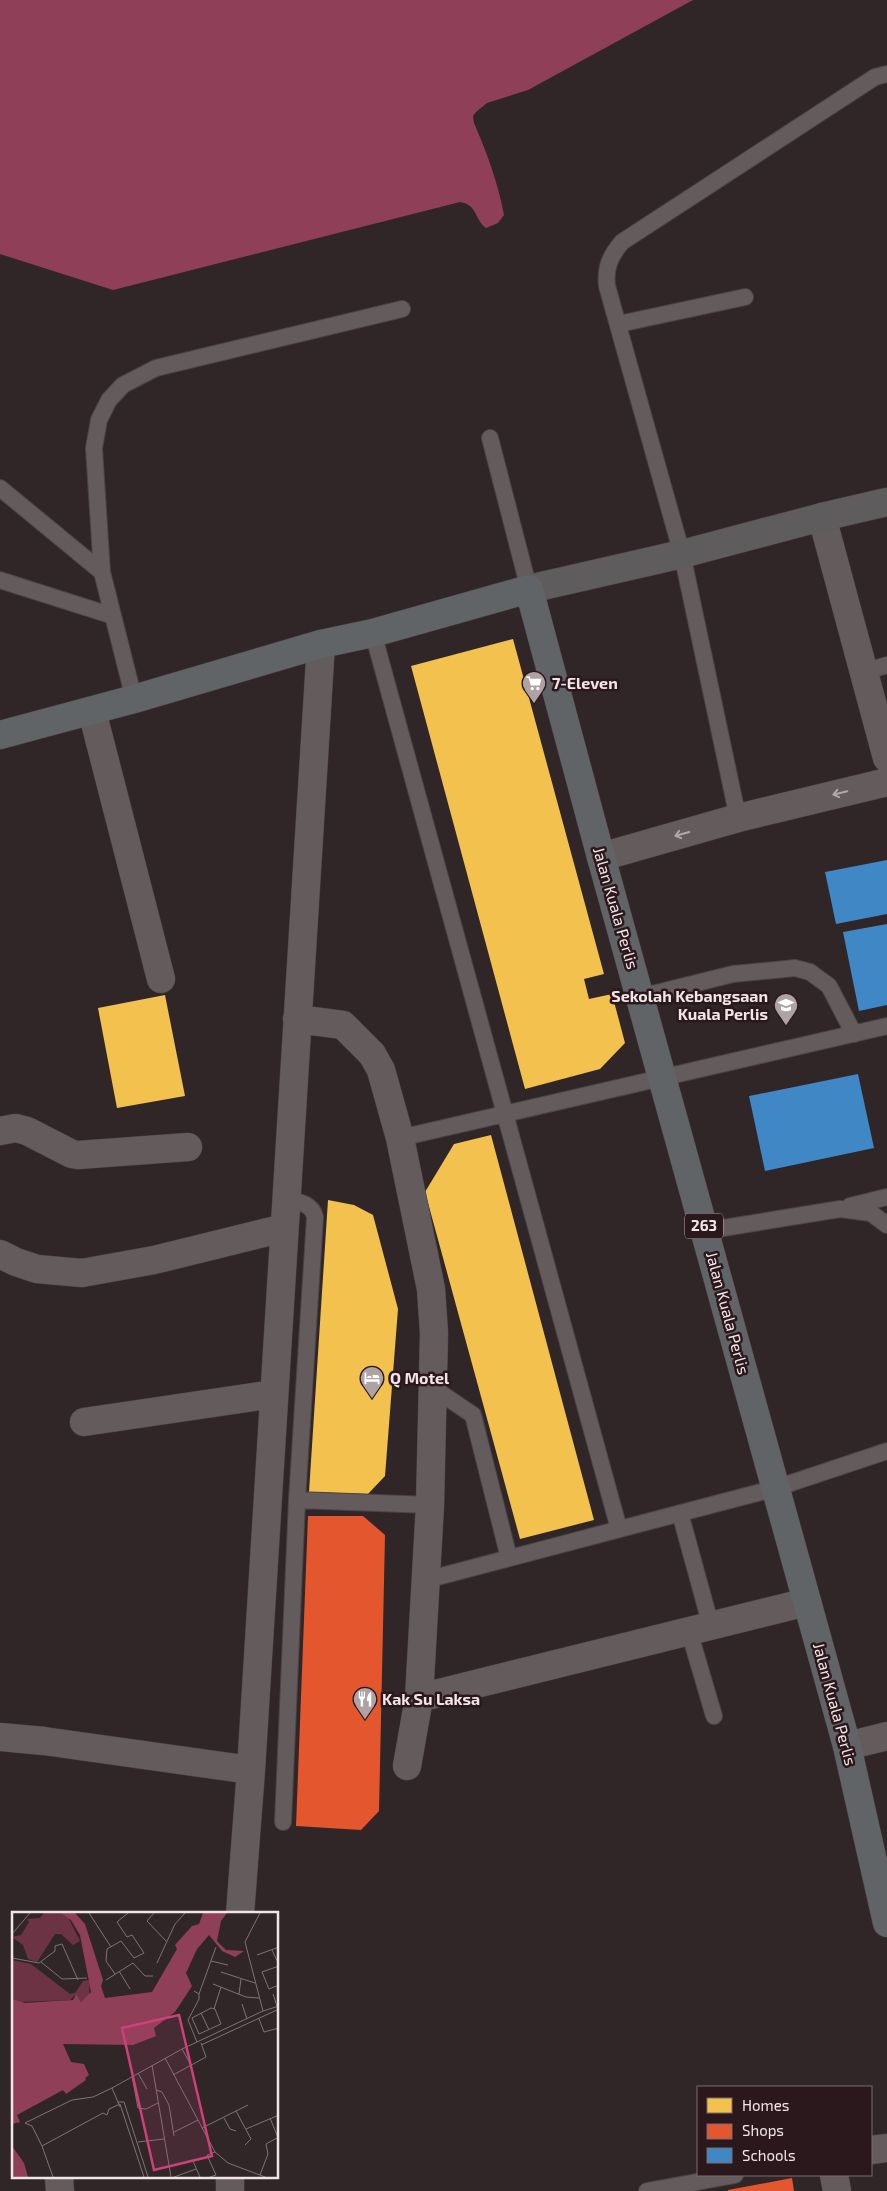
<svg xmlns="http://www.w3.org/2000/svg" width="887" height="2191" viewBox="0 0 887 2191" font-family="'Exo 2',sans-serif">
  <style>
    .water { fill: #903f59 }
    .homes { fill: #f2c14e }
    .shops { fill: #e4572e }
    .schools { fill: #3f88c5 }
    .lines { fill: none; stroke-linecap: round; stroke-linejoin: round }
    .service-casing { stroke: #4c4345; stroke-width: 18 }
    .minor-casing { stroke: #4c4345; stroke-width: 29 }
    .secondary-casing { stroke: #4c4345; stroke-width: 29 }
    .primary-casing { stroke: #4c4345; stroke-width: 29 }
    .service { stroke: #645b5d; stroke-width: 16 }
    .minor { stroke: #645b5d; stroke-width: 28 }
    .secondary { stroke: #5e5c5d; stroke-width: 28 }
    .primary { stroke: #616466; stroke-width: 28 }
    .oneway { stroke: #b2a7a9 }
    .labels { text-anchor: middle; stroke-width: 5; stroke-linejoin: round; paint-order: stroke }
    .shield { fill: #2a181d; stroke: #b6a8ab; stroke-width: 1 }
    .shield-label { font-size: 15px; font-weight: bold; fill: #f2e5e8 }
    .poi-label { font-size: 16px; font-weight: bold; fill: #f2e5e8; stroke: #2a181d; text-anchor: start }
    .street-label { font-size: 16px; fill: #f2e5e8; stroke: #2a181d }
    .inset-river { fill: none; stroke: #903f59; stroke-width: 2.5 }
    .inset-road { fill: none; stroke: #7e7275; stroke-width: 1 }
    .view { fill: #cc4177; fill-opacity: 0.15; stroke: #cc4177; stroke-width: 2.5 }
    .inset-edge { fill: none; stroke: #f2e5e8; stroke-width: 2.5 }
  </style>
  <rect width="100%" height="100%" fill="#302628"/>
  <path class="water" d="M0,0H693L528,90L487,103L476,112L473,116L474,123C487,153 498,183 504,215L498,223L486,228C474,219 478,205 460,202L113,290L0,254Z"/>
  <path class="homes" d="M513,639L604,974L584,979L589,999L612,994L625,1043L600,1069L525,1089L411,666Z
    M165,995L185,1096L117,1108L98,1008Z
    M491,1135L594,1520L520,1539L425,1192L454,1144Z
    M328,1200L354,1205L373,1215L398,1309L385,1476L368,1494L309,1492Z"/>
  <path class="shops" d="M308,1516H363L385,1535L379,1811L361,1830L296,1826Z
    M792,2178L794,2191H728V2190Z"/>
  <path class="schools" d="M887,860V914L836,924L825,872Z
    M887,924V1005L859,1011L843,932Z
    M858,1074L874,1148L765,1171L749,1096Z"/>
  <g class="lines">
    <g class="service-casing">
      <path id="service" d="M619,324L745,297
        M490,438L529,589
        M0,488L102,572
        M0,580L113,616
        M373,633L619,1529
        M864,672L887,665
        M134,699L102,572L94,448L99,420L109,400L123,385L156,368L402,309
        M738,818L682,554L607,286C605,268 610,256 622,242L875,77L887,74
        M640,997L733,974L795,968L810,972L829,986L854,1034
        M400,1138L887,1026
        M850,1206L887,1197
        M705,1231L840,1209L871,1213L887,1225
        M433,1388L473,1415L509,1558
        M297,1500L430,1505
        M680,1513L711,1626
        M426,1580L776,1488L887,1451
        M689,1631L714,1716
        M283,1822L297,1500L315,1217C312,1203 298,1202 286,1199
        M647,2191L735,2175"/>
    </g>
    <g class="minor-casing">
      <path id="minor" d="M822,517L887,758
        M92,711L161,979
        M601,857L738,818L887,782
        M297,1019L343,1025L372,1054L381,1070L400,1138L431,1289L434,1333L430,1505L419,1698L407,1766
        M0,1131L16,1128L27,1131L72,1154L78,1155L188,1147
        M0,1254L16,1262L37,1269L82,1273L154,1260L284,1228
        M84,1422L274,1394
        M419,1698L807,1602
        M0,1737L44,1741L251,1770
        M847,1746L887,1736
        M240,1914L251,1770L321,644
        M871,2150L887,2148
        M834,2175L837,2191
        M59,2177L60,2191
        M230,2191V2177"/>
    </g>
    <g class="secondary-casing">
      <path id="secondary" d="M529,589L682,554L822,517L887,502"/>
    </g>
    <g class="primary-casing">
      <path id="primary" d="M0,735L134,699L321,644L373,633L529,589L601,857L847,1746L887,1923"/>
    </g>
    <use href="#service" class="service"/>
    <use href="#minor" class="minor"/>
    <use href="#secondary" class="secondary"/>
    <use href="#primary" class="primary"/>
  </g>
  <defs><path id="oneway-shaft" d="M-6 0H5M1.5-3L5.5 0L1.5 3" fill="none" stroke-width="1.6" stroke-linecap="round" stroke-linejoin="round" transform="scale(1.25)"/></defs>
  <g class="oneway">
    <use href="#oneway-shaft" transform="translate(840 793) rotate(166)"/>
    <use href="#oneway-shaft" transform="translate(682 834) rotate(164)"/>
  </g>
  <defs>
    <g id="supermarket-pin" transform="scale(1.25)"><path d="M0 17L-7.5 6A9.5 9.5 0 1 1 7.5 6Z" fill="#aea2a5" stroke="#2a181d"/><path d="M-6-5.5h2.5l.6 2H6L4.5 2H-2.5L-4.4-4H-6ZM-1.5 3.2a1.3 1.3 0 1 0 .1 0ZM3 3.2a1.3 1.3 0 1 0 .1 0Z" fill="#fff"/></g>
    <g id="school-pin" transform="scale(1.25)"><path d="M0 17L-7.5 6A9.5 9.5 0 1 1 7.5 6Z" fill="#aea2a5" stroke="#2a181d"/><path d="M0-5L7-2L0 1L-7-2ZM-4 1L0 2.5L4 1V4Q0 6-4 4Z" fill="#fff"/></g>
    <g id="hotel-pin" transform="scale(1.25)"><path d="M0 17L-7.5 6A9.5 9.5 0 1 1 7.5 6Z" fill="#aea2a5" stroke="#2a181d"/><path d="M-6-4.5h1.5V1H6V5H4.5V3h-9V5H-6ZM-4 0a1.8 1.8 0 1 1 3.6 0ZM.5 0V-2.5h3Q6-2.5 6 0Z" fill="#fff"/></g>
    <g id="restaurant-pin" transform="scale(1.25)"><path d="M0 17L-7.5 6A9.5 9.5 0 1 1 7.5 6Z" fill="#aea2a5" stroke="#2a181d"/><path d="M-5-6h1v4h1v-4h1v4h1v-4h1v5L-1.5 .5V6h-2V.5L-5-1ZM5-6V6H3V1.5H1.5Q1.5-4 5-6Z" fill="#fff"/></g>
  </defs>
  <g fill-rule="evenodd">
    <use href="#supermarket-pin" x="534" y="683"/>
    <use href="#school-pin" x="786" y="1005"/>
    <use href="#hotel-pin" x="372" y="1378"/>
    <use href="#restaurant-pin" x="365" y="1699"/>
  </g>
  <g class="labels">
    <rect class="shield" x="685" y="1213.5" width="38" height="25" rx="4"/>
    <g class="shield-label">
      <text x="704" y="1231">263</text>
    </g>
    <g class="poi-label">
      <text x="552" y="689">7-Eleven</text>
      <text x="768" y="1002" text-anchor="end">Sekolah Kebangsaan<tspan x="768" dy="18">Kuala Perlis</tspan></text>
      <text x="390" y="1384">Q Motel</text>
      <text x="382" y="1705">Kak Su Laksa</text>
    </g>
    <g class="street-label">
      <text transform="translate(616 908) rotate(74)" y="6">Jalan Kuala Perlis</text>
      <text transform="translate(728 1313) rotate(75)" y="6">Jalan Kuala Perlis</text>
      <text transform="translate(835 1704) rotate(75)" y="6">Jalan Kuala Perlis</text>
    </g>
  </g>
  <g transform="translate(12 1912)">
    <rect width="266" height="266" fill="#302628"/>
    <path d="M32,1H49L56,5L68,29L61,33L49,22H43L25,50L16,47L11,33L0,25L9,23L17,10L15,7L28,6ZM0,48L19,52L58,82L63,81L71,69L78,68L77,84L69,90L63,83L58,88L6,90L0,87Z" fill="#6c3345"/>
    <path d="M49,1H63L73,12L91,68L89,74L93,86L140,80L165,37L163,33L180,14L187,12L191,1H215L209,9L205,29L214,38L232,39L223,45L210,39L197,23L185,37L174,61L180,74L163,100L142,116L144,124L121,133L51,132L59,150L72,152L77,163L73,166L74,168L54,182L51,178L5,203L8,210L0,212V87L13,91L42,89L61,88L64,82L69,90L79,80L68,23L59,8ZM0,234L12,251L16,265H0Z" fill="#903f59"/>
    <path class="inset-river" d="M0,187L7,202"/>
    <path class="inset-road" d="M77,1L99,35M142,1L135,9L154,29M0,22L18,1M260,38L267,53M245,43L267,35M0,46L27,51L43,39V34L50,32L66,68M199,49L216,53M29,50L50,67L75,66M145,51L163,12L173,1M267,54L250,60L257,77L267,73M107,59L118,77M209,60L243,71M103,62L94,49L95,37L109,29L122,46L132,41L120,23L115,25L105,10L116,1M94,68L121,51L133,64H141M201,72L234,85L247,86M182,79L187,82V87L176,108L185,130M187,82L204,35M227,82L229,67M261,82L266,97M230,92L235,107M199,96L203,97L209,112L187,122L180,106ZM202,97L209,75M251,99L267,94M189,101L197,118M247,107L252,120L267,116M189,133L267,97M170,137L179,153M153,146L203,240L216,251L253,265M140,153L159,265M126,161L135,177M161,163L194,145L189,131M120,164L126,196L134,197L146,191M144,178L150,180L157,193L162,224M106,190H112L136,265M108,192L132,265M108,195L100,176L170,137L251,99L233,30L248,1M224,199L239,227L233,233M212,206L218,217L224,219M258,206L267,228M13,211L60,188L81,185L100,176M13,211L20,214L30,234L41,265M190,216L236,193M234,217L267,203M162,220L186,208M126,230L152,227M30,234L91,201L95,203L97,197L108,192M181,249L188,265M248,263L256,242L254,232L265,226M162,265L184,257M198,265L204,263L195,243L203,240"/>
    <path class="view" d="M167,103L200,244L142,258L110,116Z"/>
    <rect width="266" height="266" class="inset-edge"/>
  </g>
  <rect x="697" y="2086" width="175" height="90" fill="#2a181d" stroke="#7a6a6e"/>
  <rect x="707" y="2098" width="25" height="15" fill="#f2c14e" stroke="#7a6a6e"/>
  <text x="742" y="2111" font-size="15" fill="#f2e5e8">Homes</text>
  <rect x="707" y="2124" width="25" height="15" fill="#e4572e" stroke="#7a6a6e"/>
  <text x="742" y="2136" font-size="15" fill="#f2e5e8">Shops</text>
  <rect x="707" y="2148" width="25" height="15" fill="#3f88c5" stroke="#7a6a6e"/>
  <text x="742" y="2161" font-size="15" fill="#f2e5e8">Schools</text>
</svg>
